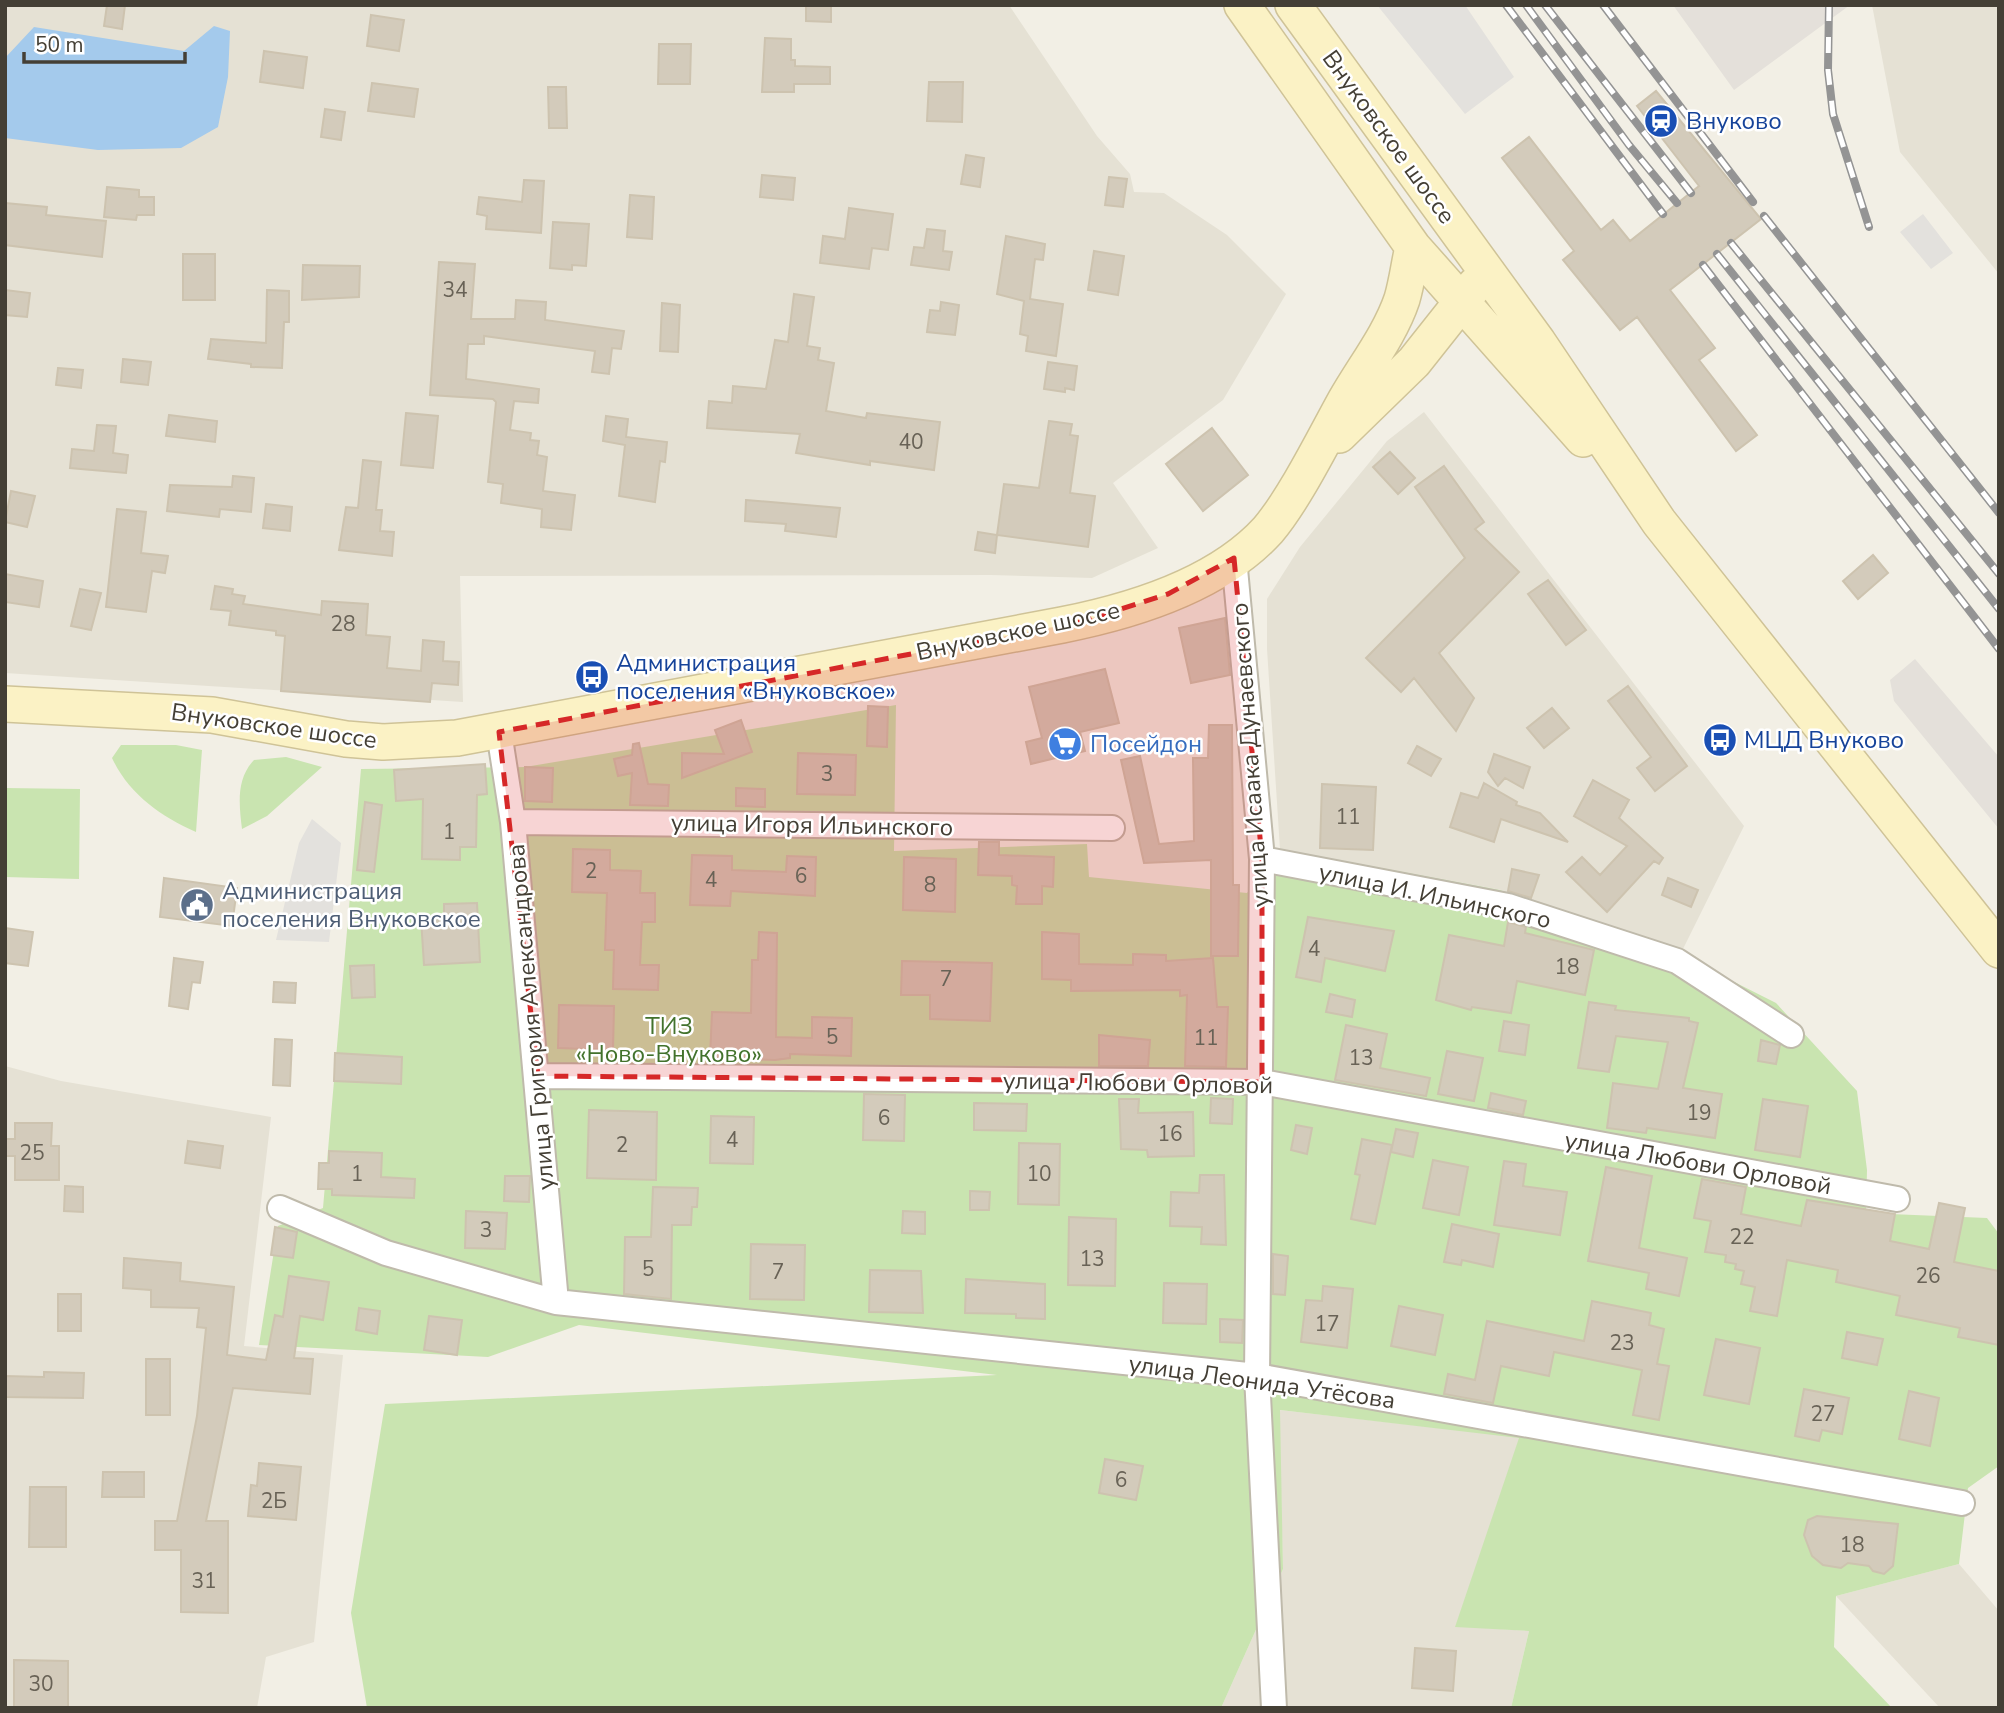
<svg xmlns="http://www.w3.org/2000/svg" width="2004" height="1713" viewBox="0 0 2004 1713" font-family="'Nunito Sans',sans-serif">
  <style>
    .residential { fill: #e5e1d4 }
    .industrial { fill: #e4e0da }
    .green { fill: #c9e4b0 }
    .parking { fill: #e3e1dd }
    .water { fill: #a4caec }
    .building { fill: #d3cbbb; stroke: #cdc3af; stroke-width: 2 }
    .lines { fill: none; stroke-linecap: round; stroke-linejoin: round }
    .minor-casing { stroke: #bfbaab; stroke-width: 28 }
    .secondary-casing { stroke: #cfc397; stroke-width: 38 }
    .minor { stroke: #fff; stroke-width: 24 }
    .secondary { stroke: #fbf2c5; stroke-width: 35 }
    .rail-casing { stroke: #949494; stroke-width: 8 }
    .rail { stroke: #fff; stroke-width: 5; stroke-dasharray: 16; stroke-linecap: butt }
    .marked { fill: #d62828; fill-opacity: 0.2; stroke: #d62828; stroke-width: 5; stroke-dasharray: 14 9; stroke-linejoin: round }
    .labels { text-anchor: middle; stroke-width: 5; stroke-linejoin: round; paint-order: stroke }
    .number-label { font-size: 21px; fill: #686256 }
    .transit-label { font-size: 24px; fill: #164399; stroke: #fff; text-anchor: start }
    .street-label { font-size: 24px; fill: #443f35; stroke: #fff }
    .shop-label { font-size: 24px; fill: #366cbe; stroke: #fff; text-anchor: start }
    .service-label { font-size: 24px; fill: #4e5e75; stroke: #fff; text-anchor: start }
    .park-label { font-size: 24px; fill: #42722c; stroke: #fff }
  </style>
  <rect width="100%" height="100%" fill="#f2efe5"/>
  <path class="residential" d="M5,5H1009L1097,136L1130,174L1134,192L1164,193L1227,235L1286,294L1223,400L1113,483L1158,548L1092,578L991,575L460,576L463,702L5,673Z
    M1872,5H1999V274L1900,152Z
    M1424,412L1744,826L1680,955L1501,890L1280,849L1267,649V599L1300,547L1387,441Z
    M5,1066L61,1081L271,1117L244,1346L343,1355L314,1642L266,1657L257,1708H5Z
    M1279,1410L1520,1437L1456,1626L1529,1631L1511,1708H1221L1283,1569Z
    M1959,1564L1999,1611V1708H1940L1836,1596Z"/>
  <path class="industrial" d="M1673,5H1850L1734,90Z
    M1915,659L1999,757V829L1894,701L1890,680Z"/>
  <path class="green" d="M896,705L894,851L1087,844L1089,877L1247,893L1280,849L1500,890L1649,939L1776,1003L1857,1091L1867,1170L1866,1213L1987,1218L1999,1234V1466L1968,1488L1959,1564L1836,1596L1834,1647L1892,1708H1511L1529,1631L1455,1627L1519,1438L1280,1410L1283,1569L1221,1708H367L351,1613L385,1404L997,1375L579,1325L488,1357L259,1345L278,1226L323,1208L361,769L525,767Z
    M121,745H176L202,750L196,832C160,816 129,794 112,758Z
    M286,757L322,767L267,816L242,829C239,804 236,779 254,760Z
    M5,788L80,789L79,879L5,877Z"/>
  <path class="parking" d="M1377,5H1465L1514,77L1465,114Z
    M1923,214L1953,253L1931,269L1900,232Z
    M312,819L341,843L329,942L276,940L299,843Z"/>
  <path class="water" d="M214,26L230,31L228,77L218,127L181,148L98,150L5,138V58L34,27L184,51Z"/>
  <path class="building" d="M107,5H125L122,29L104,26Z
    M806,5H831V22L806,21Z
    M371,15L404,20L399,51L367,46Z
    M765,38L791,39V60H795V66L830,67V84H794V92H762Z
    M659,44H691L690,84H658Z
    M264,51L307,57L303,88L260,82Z
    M929,82H963L962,122L927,121Z
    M372,83L418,89L414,117L368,111Z
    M548,87H566L567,128H549Z
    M1656,91L1761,219L1670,290L1715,348L1699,360L1757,435L1736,451L1637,317L1620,330L1563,260L1574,251L1502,158L1529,137L1601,230L1613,220L1630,241L1699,186L1637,106Z
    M325,109L345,112L341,140L321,137Z
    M966,155L984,158L980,187L961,184Z
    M762,175L795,178L793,200L760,197Z
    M1109,177L1127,179L1123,207L1105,205Z
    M524,180L544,181L541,233L486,229L487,216L477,214L479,197L522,202Z
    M107,187L139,190V197H154V215H137L136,220L104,217Z
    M630,195L654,197L652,239L627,237Z
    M5,203L47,207L46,215L106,221L102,257L5,245Z
    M849,208L893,214L888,250L872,248L869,269L820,263L823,236L845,239Z
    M553,222L589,224L586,266L572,265V270L550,268Z
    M927,229L945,231L943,251L952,252L949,270L911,265L914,247L924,248Z
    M1006,236L1045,244L1043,260L1035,259L1030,299L1063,304L1056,356L1026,351L1028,336L1020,334L1024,301L997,294Z
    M1094,251L1124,256L1118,295L1088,290Z
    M183,254H215V300H183Z
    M439,262L475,264L471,319H515L516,300L546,302L545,320L624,331L621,349L612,348L609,374L592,372L595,351L484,336V344H468L466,379L539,389L538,403L514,401L510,430L531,433L530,440L539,441L537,455L547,457L543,491L575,495L571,530L541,527L542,509L501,503L503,484L488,482L496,402L493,399L430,395Z
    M303,265L360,266L359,297L302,300Z
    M5,290L30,293L27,317L5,315Z
    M267,290L289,291V322H284L282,368L251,367V364L208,359L211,339L266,343Z
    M794,294L814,297L807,346L820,348L818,360L834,363L826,411L866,418L867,413L940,422L934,470L870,461V465L796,453L800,434L707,428L709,401L732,403L733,386L766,389L775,340L788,342Z
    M941,302L959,305L955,335L927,332L930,310L940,311Z
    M662,303L680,305L678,352L660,351Z
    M123,359L151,362L148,385L121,382Z
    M1048,362L1077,366L1074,390L1065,388V392L1044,389Z
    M58,368L83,370L81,388L56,385Z
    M406,413L438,416L433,468L401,465Z
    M169,415L217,421L215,442L166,436Z
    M606,416L628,419L626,437L667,442L665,462L660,461L655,502L619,496L625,445L603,441Z
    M1049,421L1072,424L1070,435L1078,436L1070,493L1095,496L1088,547L997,535L1004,484L1039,488Z
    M97,425L116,426L113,453L128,455L126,473L70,468L72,449L94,451Z
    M1212,428L1248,475L1203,511L1166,464Z
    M1390,452L1415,478L1398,494L1373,467Z
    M363,460L381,462L376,510H382L380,531L394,532L392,556L339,550L346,507L358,508Z
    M1444,466L1484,522L1475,529L1519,572L1439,653L1474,698L1456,731L1414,678L1401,692L1366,658L1465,558L1415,487Z
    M233,476L254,478L251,512L220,509L219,517L167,511L170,485L232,487Z
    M11,491L35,496L27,527L5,522Z
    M746,500L840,508L836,537L785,531L786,524L745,521Z
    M266,504L292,507L290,531L263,528Z
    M117,509L146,512L141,553L168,556L165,573L152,571L146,612L106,607Z
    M978,532L997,535L995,553L975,550Z
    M1873,555L1888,573L1858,599L1843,581Z
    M5,574L43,581L39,607L5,602Z
    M1548,580L1586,630L1566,645L1528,594Z
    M215,586L233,589L232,594L245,596L243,604L321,615L322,601L368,604L366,635L390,637L387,668L421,671L423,640L444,642L443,661L459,662L458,685L432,683L430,702L281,691L285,636L276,635V631L229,625L231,611L211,609Z
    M80,589L101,593L91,630L71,626Z
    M1225,618L1230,675L1191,683L1179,628Z
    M1105,669L1119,723L1080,732L1085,751L1031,764L1026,742L1042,738L1029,687Z
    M1628,686L1687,766L1655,791L1637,768L1651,757L1608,701Z
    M868,706L888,707L887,747L867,746Z
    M1552,708L1569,728L1544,748L1527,728Z
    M741,720L752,752L682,778V753L724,754L715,730Z
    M1209,725H1232L1233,885H1239L1238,956H1211V860L1144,863L1121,760L1140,756L1159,844L1194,841L1193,758H1208Z
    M639,743L648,784L669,785L668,806L630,805L632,773L618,776L614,759L632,755L633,744Z
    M1417,746L1441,759L1431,776L1408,763Z
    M798,753L856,755L855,795L797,794Z
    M1494,754L1530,767L1523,788L1505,778L1498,786L1488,772Z
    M485,764L487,794L477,795L476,847H460V860L422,859L423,799L396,801L394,770Z
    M525,767L553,768L552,802L525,801Z
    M1593,780L1629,800L1619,818L1663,858L1659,864L1654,861L1607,912L1566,872L1582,857L1600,875L1627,846L1574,816Z
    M1484,783L1517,802L1516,805L1540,813L1568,842L1501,819L1494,842L1450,827L1461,793L1478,798Z
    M1322,784L1376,787L1373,850L1320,848Z
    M736,788L765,789V807L736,806Z
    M365,802L382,805L374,872L357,870Z
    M979,842H999V855L1054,857L1053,887L1042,886V904H1016L1017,886L1012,885V876L978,875Z
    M573,849L610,850V870L641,871L640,893H655V922H642L640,965H659L658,990L613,989L614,950H605L607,893L572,892Z
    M692,855L732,856V870L786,872L787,856L816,857L815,896L731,891L730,906L690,905Z
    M904,857L956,859L955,912L903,910Z
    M1512,869L1539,875L1531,898L1508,891Z
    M164,878L237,888L232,926L160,917Z
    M1668,878L1698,890L1691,907L1662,895Z
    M477,903L480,962L424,965L421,919L444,918V904Z
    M1308,917L1394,931L1385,971L1325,958L1321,982L1296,977Z
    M1508,922L1526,927L1525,933L1594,950L1585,995L1517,981L1511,1013L1472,1007L1471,1010L1436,1000L1449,935L1504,946Z
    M5,928L33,932L28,966L5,963Z
    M759,932L777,933L776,1037L812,1038V1017L852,1018L851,1056L790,1054V1058L775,1060L710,1058L712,1012L751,1013L752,960H758Z
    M1042,932L1079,934V964L1133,965V954L1166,955V961L1213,958L1217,1007H1228L1226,1067L1185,1066L1187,995L1180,996V990L1071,991V980L1042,979Z
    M174,958L203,962L200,983L192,982L188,1009L169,1006Z
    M902,961L992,963L990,1021L930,1019V995H901Z
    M374,965L375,997L352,998L350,966Z
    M274,982L296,983L295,1003L273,1002Z
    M1330,994L1355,1000L1352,1017L1326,1012Z
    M1589,1002L1616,1006L1615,1010L1689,1018V1021L1698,1023L1683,1088L1722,1094L1715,1138L1647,1128L1646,1133L1607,1128L1613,1083L1658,1089L1668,1042L1616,1036L1609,1072L1578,1068Z
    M559,1005L614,1006L613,1050L558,1048Z
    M1504,1021L1529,1025L1525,1055L1499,1051Z
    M1346,1025L1387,1034L1380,1068L1430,1078L1426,1096L1335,1080Z
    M1099,1035L1150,1040L1148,1066H1099Z
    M275,1039L292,1040L290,1086L273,1085Z
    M1761,1040L1780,1045L1776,1064L1758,1061Z
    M1447,1051L1483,1058L1474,1101L1438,1094Z
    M335,1053L402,1057L401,1084L334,1081Z
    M1491,1093L1526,1101L1523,1115L1488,1108Z
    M864,1094L905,1095L904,1141L863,1140Z
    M1211,1098L1233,1099L1232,1124L1210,1123Z
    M1119,1099H1139L1138,1113L1193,1112L1194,1156L1148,1157L1147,1150L1121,1149Z
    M1763,1099L1808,1106L1800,1157L1755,1150Z
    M974,1103L1027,1104L1026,1131L974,1130Z
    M589,1110L657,1112L656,1180L587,1178Z
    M711,1116L754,1117L753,1164L710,1163Z
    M15,1123H52L51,1146H59V1180H15V1156H5V1139H15Z
    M1296,1125L1312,1128L1307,1154L1291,1150Z
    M1396,1129L1418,1133L1413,1157L1391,1152Z
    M1362,1139L1392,1145L1375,1224L1351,1219L1360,1175L1355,1174Z
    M188,1141L223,1146L220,1168L185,1163Z
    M1019,1143L1060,1144L1059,1205L1018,1204Z
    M329,1151L382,1153L381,1177L415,1179L414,1198L332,1195V1189H318L319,1163H329Z
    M1433,1160L1468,1167L1459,1215L1423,1208Z
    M1504,1161L1526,1164L1523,1186L1567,1192L1560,1235L1494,1225Z
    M1606,1167L1652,1176L1639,1248L1687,1258L1679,1296L1646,1289L1649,1273L1588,1261Z
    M1200,1175H1224L1226,1245L1201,1244L1202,1227L1170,1226L1171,1192L1199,1193Z
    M505,1176H530L529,1202L504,1201Z
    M1702,1179L1746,1187L1741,1214L1801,1226L1807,1200L1895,1214L1890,1241L1929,1249L1939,1203L1965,1208L1954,1262L1999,1271V1345L1958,1337L1960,1328L1896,1315L1900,1296L1836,1282L1838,1270L1787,1260L1777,1316L1750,1311L1755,1287L1741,1284L1744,1271L1735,1269L1736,1264L1725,1262L1726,1255L1705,1252L1711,1221L1694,1218Z
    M65,1186L83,1187V1212L64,1211Z
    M653,1187L698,1188L697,1207H692L691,1225H672L671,1299L624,1294L625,1237H651Z
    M970,1191L990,1192L989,1210H970Z
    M466,1211L507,1213L505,1249L465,1248Z
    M903,1211L925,1212V1234L902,1233Z
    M1069,1217L1116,1219L1115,1286L1068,1285Z
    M1452,1224L1499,1234L1493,1267L1462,1260L1461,1265L1444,1262Z
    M275,1227L297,1232L293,1258L271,1255Z
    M751,1244L805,1245L804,1300L750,1299Z
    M1273,1254L1288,1256L1285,1295L1273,1294Z
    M124,1258L181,1263L180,1281L234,1287L227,1355L266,1360L275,1315L283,1317L289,1276L329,1282L323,1320L300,1316L294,1358L313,1359L310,1394L233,1388L206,1521H228V1613L181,1612V1550H155V1521H177L197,1416L206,1328L197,1327L199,1308L151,1307V1290L123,1288Z
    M870,1270L921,1271L923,1313L869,1312Z
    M966,1279L1045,1284V1319L1016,1318V1314L965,1313Z
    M1164,1283L1207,1284L1206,1324L1163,1323Z
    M1323,1286L1353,1289L1347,1348L1301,1342L1306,1300L1322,1301Z
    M58,1294H81V1331H58Z
    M1592,1301L1651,1313L1649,1325L1664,1329L1657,1364L1669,1366L1659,1420L1633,1415L1642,1370L1554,1352L1549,1376L1501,1366L1493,1403L1444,1394L1448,1374L1475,1380L1487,1321L1584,1341Z
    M1399,1306L1443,1315L1435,1355L1391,1346Z
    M359,1308L380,1311L377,1334L356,1330Z
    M429,1316L462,1320L457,1355L424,1350Z
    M1220,1319L1243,1320L1242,1343L1220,1342Z
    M1847,1332L1883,1339L1877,1365L1842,1358Z
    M1716,1339L1760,1348L1749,1404L1704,1395Z
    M146,1359H170V1415H146Z
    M44,1372L84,1373L83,1398L5,1397V1376L44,1377Z
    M1804,1389L1849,1398L1842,1434L1822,1430L1819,1441L1795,1436Z
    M1909,1391L1939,1398L1930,1446L1899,1439Z
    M1105,1459L1143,1466L1136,1500L1099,1493Z
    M259,1463L301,1467L296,1520L248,1516L251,1485L257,1486Z
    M103,1472H144V1497H102Z
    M30,1487H66V1547H29Z
    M1817,1516L1898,1524L1893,1566L1884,1574L1873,1571L1869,1566L1848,1563L1841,1568L1823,1565L1812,1556L1804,1535L1808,1520Z
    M1415,1648L1456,1651L1453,1691L1412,1688Z
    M14,1660L68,1661V1708H14Z"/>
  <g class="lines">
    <g class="minor-casing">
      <path id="minor" d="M1234,558L1262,859L1257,1376L1274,1708
        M499,732L513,822L556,1302
        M513,822L1112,828
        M1262,859L1508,906L1677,961L1791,1035
        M538,1076L1262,1082L1897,1199
        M280,1208L386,1253L556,1302L1257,1376L1962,1503"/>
    </g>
    <g class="secondary-casing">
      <path id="secondary" d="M1242,5L1413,247L1583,439
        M1293,5L1538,342L1659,522L1999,950
        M1339,435L1414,362L1475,285
        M5,704L212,715L346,739L383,742L457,738L1062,625C1133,611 1218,585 1268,530C1295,498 1324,439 1345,401C1363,369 1390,335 1402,299C1407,282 1409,264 1413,247"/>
    </g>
    <use href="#minor" class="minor"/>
    <use href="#secondary" class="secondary"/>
    <g class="rail-casing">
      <path id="rail" d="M1506,5L1663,214
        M1526,5L1629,145L1677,203
        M1545,5L1691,193
        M1603,5L1753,202
        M1829,5L1828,70L1833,114L1869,227
        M1764,216L1999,513
        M1731,243L1999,574
        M1717,254L1999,609
        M1703,265L1999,649"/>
    </g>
    <use href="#rail" class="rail"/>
  </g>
  <path class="marked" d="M1234,558L1262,859V1082L538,1076L499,732L1080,622L1168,594Z"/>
  <defs>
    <g id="station-disc" transform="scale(1.75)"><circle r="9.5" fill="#1a4fb4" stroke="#fff"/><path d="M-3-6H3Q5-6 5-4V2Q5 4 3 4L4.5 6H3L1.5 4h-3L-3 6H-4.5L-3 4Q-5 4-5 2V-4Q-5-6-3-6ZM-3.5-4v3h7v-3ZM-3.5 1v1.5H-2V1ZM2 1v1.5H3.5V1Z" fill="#fff"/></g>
    <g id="bus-disc" transform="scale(1.75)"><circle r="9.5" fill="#1a4fb4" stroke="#fff"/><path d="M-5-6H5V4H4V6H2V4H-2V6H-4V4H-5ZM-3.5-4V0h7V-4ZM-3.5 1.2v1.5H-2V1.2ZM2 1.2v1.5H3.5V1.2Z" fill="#fff"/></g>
    <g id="supermarket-disc" transform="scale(1.75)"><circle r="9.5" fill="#3f7fe0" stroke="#fff"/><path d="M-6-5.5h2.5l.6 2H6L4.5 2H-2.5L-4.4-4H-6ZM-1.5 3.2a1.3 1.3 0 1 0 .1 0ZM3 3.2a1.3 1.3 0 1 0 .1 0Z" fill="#fff"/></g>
    <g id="civic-disc" transform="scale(1.75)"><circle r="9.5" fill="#5c6f8a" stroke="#fff"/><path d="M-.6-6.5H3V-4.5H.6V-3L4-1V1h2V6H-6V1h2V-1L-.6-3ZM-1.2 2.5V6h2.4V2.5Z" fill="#fff"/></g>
  </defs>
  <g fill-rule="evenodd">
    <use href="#station-disc" x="1661" y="121"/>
    <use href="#bus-disc" x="592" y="677"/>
    <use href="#bus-disc" x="1720" y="740"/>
    <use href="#supermarket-disc" x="1065" y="744"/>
    <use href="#civic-disc" x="197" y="905"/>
  </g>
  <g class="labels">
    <g class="number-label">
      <text x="455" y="297">34</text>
      <text x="911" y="449">40</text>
      <text x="343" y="631">28</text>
      <text x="827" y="781">3</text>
      <text x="1348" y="824">11</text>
      <text x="449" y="839">1</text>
      <text x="591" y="878">2</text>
      <text x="801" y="883">6</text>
      <text x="711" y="887">4</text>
      <text x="930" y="892">8</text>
      <text x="1314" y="956">4</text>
      <text x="1567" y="974">18</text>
      <text x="946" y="986">7</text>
      <text x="832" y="1044">5</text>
      <text x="1206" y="1045">11</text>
      <text x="1361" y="1065">13</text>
      <text x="1699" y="1120">19</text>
      <text x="884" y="1125">6</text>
      <text x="1170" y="1141">16</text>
      <text x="732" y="1147">4</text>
      <text x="622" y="1152">2</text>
      <text x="32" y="1160">25</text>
      <text x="357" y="1181">1</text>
      <text x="1039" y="1181">10</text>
      <text x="486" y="1237">3</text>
      <text x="1742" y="1244">22</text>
      <text x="1092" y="1266">13</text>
      <text x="648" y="1276">5</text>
      <text x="778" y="1279">7</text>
      <text x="1928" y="1283">26</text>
      <text x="1327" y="1331">17</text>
      <text x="1622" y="1350">23</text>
      <text x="1823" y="1421">27</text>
      <text x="1121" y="1487">6</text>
      <text x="274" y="1508">2Б</text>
      <text x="1852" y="1552">18</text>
      <text x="204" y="1588">31</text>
      <text x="41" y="1691">30</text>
    </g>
    <g class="transit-label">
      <text x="1686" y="129">Внуково</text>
      <text x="616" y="671">Администрация<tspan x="616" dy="28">поселения «Внуковское»</tspan></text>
      <text x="1744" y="748">МЦД Внуково</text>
    </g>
    <g class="street-label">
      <text transform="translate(1389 137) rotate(54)" y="8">Внуковское шоссе</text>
      <text transform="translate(1018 631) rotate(-12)" y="8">Внуковское шоссе</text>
      <text transform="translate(274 726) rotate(8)" y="8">Внуковское шоссе</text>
      <text transform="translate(1250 755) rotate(-94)" y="8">улица Исаака Дунаевского</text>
      <text transform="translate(812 825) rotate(1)" y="8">улица Игоря Ильинского</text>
      <text transform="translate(1435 896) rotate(12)" y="8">улица И. Ильинского</text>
      <text transform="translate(531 1017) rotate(-95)" y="8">улица Григория Александрова</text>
      <text transform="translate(1138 1083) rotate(1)" y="8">улица Любови Орловой</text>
      <text transform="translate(1698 1163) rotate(10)" y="8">улица Любови Орловой</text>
      <text transform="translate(1262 1382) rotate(8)" y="8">улица Леонида Утёсова</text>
    </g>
    <g class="shop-label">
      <text x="1090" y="752">Посейдон</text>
    </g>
    <g class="service-label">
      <text x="222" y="899">Администрация<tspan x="222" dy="28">поселения Внуковское</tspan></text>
    </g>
    <g class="park-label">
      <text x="669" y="1034">ТИЗ<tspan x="669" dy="28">«Ново-Внуково»</tspan></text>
    </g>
  </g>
  <rect width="2004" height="1713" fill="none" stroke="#443f35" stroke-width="14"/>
  <path d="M24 52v10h161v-10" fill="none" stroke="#443f35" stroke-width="3.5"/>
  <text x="35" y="52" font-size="21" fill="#443f35" stroke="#ffffff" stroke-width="5" paint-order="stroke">50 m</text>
</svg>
